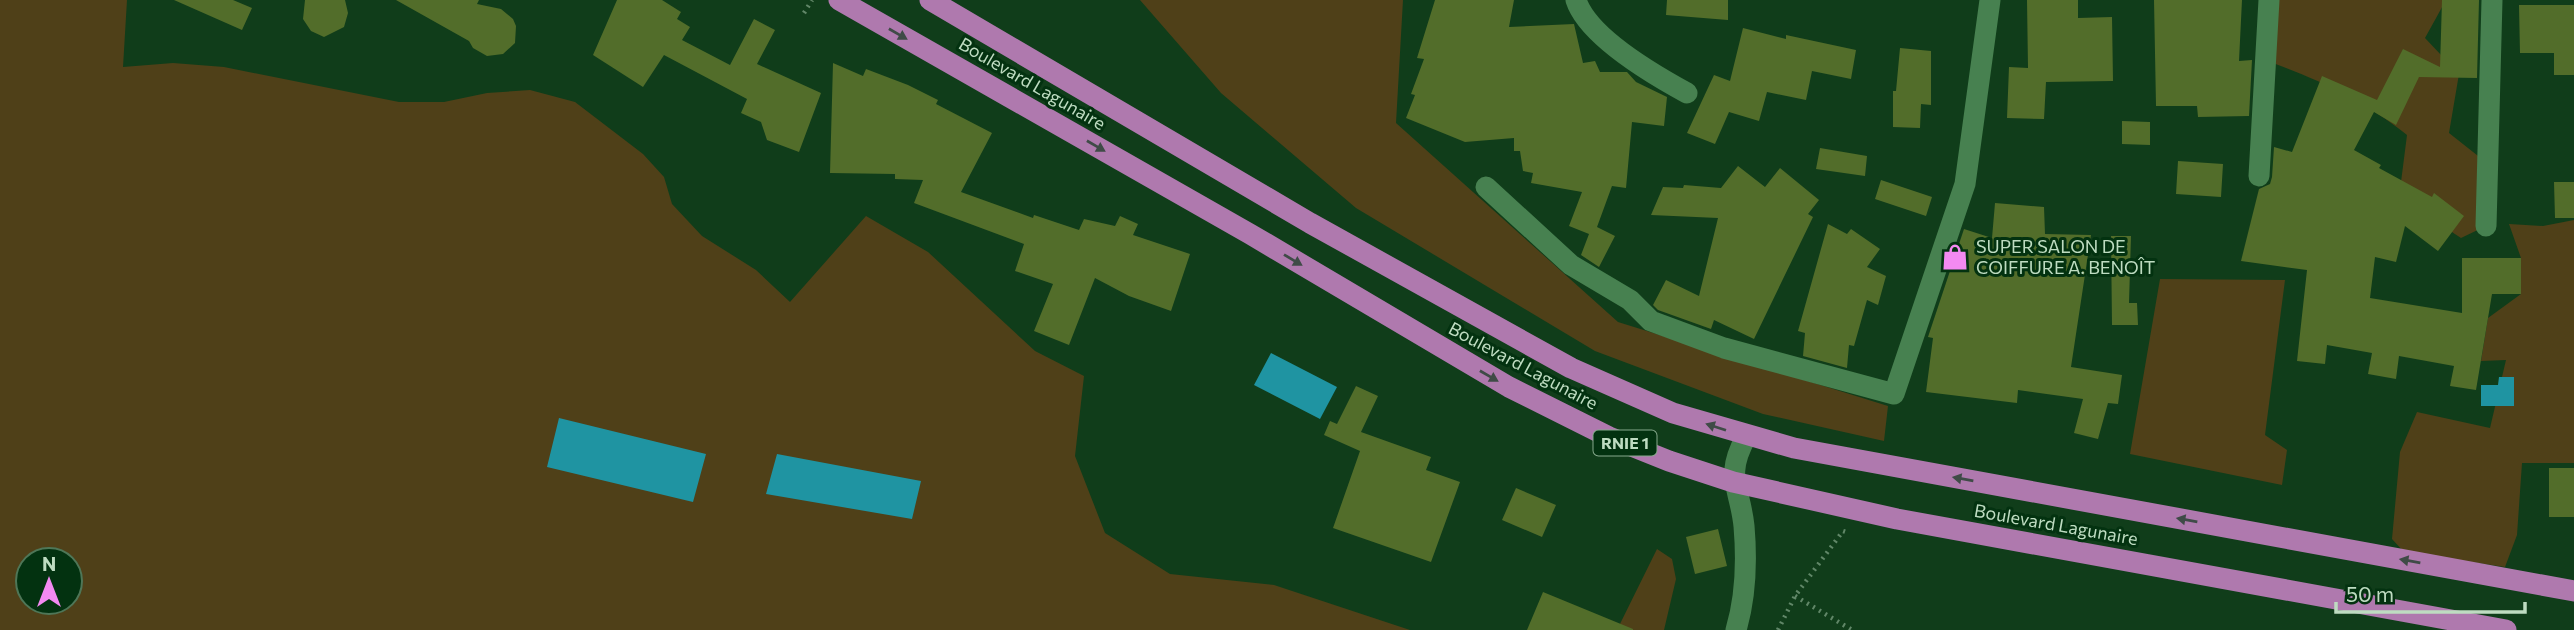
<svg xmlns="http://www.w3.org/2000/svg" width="2574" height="630" viewBox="0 0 2574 630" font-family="Commissioner,sans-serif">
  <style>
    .green { fill: #4f4018; fill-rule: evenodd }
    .water { fill: #1f94a2 }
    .building { fill: #526d2a }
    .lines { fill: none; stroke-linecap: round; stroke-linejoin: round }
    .path { stroke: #618768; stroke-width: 4.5; stroke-dasharray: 2 5; stroke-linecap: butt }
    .minor { stroke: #478150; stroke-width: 21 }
    .highway { stroke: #af79ae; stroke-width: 21 }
    .oneway { fill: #3f4b47 }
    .labels { text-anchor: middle; stroke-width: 6; stroke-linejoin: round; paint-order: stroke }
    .shield { fill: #033210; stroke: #86a98c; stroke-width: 2 }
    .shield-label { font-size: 16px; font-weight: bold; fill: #bedcc1 }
    .street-label { font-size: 18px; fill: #bedcc1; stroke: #033210 }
    .poi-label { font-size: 18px; fill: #bedcc1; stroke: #033210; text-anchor: start }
  </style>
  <rect width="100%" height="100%" fill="#103d1a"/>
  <path class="green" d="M0,0H127L123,67L173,63L224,67L399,102H444L487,93L530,90L575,102L643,154L664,177L672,204L702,236L756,270L790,302L866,216L928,252L1035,351L1084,376L1075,456L1105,533L1170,574L1274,585L1410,630H0ZM28,560H70V602H28Z
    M1140,0H1403L1396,123L1618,322L1888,406L1884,441L1763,414L1595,351L1356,208L1221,93Z
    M2269,0H2446L2425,38L2459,74L2449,133L2487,163L2486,226L2461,238L2414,207L2401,182L2407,135C2363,100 2320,80 2267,61Z
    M2574,220V463H2522L2517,535L2505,567L2404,552L2392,539L2400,452L2417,412L2490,428L2506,360L2481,361L2488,318L2521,294V258L2509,224L2543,226Z
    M2160,279L2285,280L2265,435L2287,450L2282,485L2130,454Z
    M1657,549L1672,559L1676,579L1664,630H1617Z"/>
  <path class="water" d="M1271,353L1337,387L1320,419L1254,385Z
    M2499,377H2514V406H2481V385H2498Z
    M559,418L706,454L693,502L547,467Z
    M777,454L921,481L912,519L766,494Z"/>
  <path class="building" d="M174,0H233L252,8L242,30Z
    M305,0H345L348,13L344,27L324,37L311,31L303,19Z
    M396,0H479L477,4L501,9L513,19L516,26L515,43L503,54L487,56L473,48L469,41Z
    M617,0H662L681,12L677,19L690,27L682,40L730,65L754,19L775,30L757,64L821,93L799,152L767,140L761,122L741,113L747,99L664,55L643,87L593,55Z
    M1435,0H1514L1509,27L1574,24L1583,63L1595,61L1600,72H1627L1636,82L1667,97L1664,126L1632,122L1626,188L1612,186L1597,227L1615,236L1599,267L1581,255L1589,234L1569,226L1582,192L1531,183L1533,173L1523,171L1520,151H1514V138L1465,142L1406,118L1415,95L1411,94L1424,59L1417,58Z
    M1667,0H1728V20L1666,15Z
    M2027,0H2078V18L2112,17L2113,81L2046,82L2044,119L2007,118L2009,67L2028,68Z
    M2154,0H2242L2239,61L2252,60L2249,116L2198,117L2197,106H2156Z
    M2442,0H2479L2477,78L2419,77L2396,125L2374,112L2354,150L2381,165L2379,168L2432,197L2434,193L2464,216L2438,251L2405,226L2396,262L2375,257L2370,298L2462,313V258H2521V294H2492L2476,390L2450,386L2454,366L2399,356L2396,379L2368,374L2372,353L2327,345L2325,364L2297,361L2307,270L2241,261L2259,189L2270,184L2272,177L2274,147L2292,152L2322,76L2377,100L2403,49L2440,67Z
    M2519,5H2574V75H2554V53H2520Z
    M1743,28L1786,39V35L1856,50L1851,79L1812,71L1806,100L1767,92L1759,121L1729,112L1715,144L1687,133L1714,75L1730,81Z
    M1900,48L1931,51V105L1921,104L1920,128L1893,127V91H1896Z
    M833,63L863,76L866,69L908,85L938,100L936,104L992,133L961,192L1033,218L1034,215L1079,230L1084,219L1115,226L1120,216L1138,224L1133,235L1190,254L1171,311L1129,296L1095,278L1069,345L1034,331L1053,284L1015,271L1024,244L914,203L923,180L895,179V174L830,173Z
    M2122,121L2150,122V145L2122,144Z
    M1820,148L1867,156L1865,176L1816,169Z
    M2178,161L2223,164L2221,197L2176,194Z
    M1738,166L1765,187L1780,168L1819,200L1808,214L1813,217L1754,339L1714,320L1711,329L1658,310L1653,305L1666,280L1699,296L1718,218L1651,215L1663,187L1683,188L1684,185L1721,188Z
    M1881,180L1932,197L1926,216L1875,199Z
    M2554,182H2574V218H2555Z
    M1995,203L2044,207L2045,234L2091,235L2071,367L2122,375L2118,404L2108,403L2098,439L2074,433L2083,399L2018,390L2017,403L1926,392L1933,338L1928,337L1964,229L1992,238Z
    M1828,224L1847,234L1851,229L1880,249L1867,267L1886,276L1878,305L1867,300L1854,346L1849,345L1847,368L1803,356L1805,333L1798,331Z
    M2111,236H2131L2129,303H2137L2138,325H2112Z
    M1356,386L1378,396L1361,432L1431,457L1426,470L1460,482L1431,562L1333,528L1360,451L1324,435L1330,421L1337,424Z
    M2549,468H2574V517H2549Z
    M1516,488L1556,505L1542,537L1502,520Z
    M1718,529L1727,566L1695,574L1686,537Z
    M1543,592L1633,629V630H1527Z"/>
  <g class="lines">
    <path class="path" d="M804,13L812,0
      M1795,596L1852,630
      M1778,630L1795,596L1843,531L1846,532"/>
    <path class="minor" d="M1576,0C1588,37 1654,75 1687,93
      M2259,176L2269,0
      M1486,187L1571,265L1630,300L1651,321L1724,348L1894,394L1965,184L1990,0
      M2486,226L2492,0
      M1736,630C1746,596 1747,561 1744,526C1740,487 1724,477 1746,437"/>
    <path class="highway" d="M839,0L1250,234L1509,387L1609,437L1669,461L1733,482L1897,519L2506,630
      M930,0L1310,223L1571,368L1673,413L1794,448L2574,591"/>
  </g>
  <defs><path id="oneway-solid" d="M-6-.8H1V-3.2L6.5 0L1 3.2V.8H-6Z" transform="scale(1.75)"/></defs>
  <g class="oneway">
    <use href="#oneway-solid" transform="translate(898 34) rotate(30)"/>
    <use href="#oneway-solid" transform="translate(1096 146) rotate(30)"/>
    <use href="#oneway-solid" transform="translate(1293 260) rotate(31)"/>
    <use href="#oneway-solid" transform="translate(1489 376) rotate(30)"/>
    <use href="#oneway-solid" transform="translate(1716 427) rotate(-162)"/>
    <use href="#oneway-solid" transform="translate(1963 479) rotate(-170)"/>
    <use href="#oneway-solid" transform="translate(2187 520) rotate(-170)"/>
    <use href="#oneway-solid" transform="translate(2410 561) rotate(-170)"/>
  </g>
  <defs>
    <g id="shop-bare" transform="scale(2.1)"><path d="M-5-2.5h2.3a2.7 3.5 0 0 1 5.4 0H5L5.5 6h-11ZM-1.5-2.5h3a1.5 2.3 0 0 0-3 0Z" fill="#f38af1" stroke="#033210" stroke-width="2.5" paint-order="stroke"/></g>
  </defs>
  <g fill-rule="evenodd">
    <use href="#shop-bare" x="1955" y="257"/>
  </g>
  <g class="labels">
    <rect class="shield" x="1593.5" y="430.5" width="63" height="25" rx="5"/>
    <g class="shield-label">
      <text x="1625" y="449">RNIE 1</text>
    </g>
    <g class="street-label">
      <text transform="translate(1032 84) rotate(30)" y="6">Boulevard Lagunaire</text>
      <text transform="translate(1523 366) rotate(28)" y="6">Boulevard Lagunaire</text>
      <text transform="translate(2056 525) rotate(10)" y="6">Boulevard Lagunaire</text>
    </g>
    <g class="poi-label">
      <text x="1976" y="253">SUPER SALON DE<tspan x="1976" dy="21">COIFFURE A. BENOÎT</tspan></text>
    </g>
  </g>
  <g transform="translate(49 581)"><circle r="33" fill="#033210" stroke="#4e7657" stroke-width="2"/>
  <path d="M0-5L12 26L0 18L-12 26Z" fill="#f38af1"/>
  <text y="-10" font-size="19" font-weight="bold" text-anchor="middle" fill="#bedcc1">N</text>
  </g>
  <path d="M2336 602v10h189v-10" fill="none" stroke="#bedcc1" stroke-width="3.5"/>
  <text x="2346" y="602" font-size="21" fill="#bedcc1" stroke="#033210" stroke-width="5" paint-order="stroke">50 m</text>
</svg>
